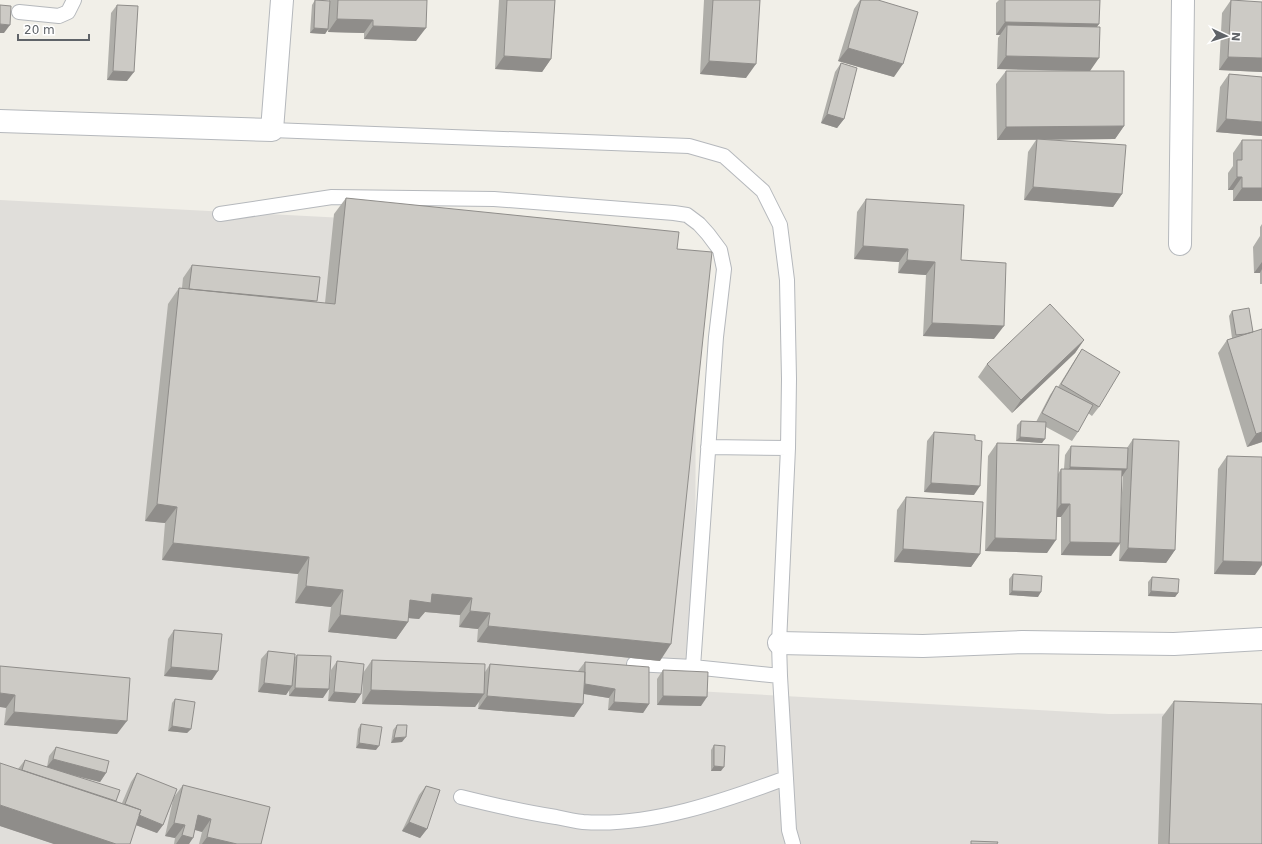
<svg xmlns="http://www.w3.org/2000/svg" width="1262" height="844" viewBox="0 0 1262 844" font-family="'DejaVu Sans',sans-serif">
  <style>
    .industrial { fill: #e0deda }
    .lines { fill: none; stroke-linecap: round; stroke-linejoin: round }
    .service-casing { stroke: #b5b8bc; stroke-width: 16 }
    .minor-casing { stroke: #b5b8bc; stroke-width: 24 }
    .service { stroke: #fff; stroke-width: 14 }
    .minor { stroke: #fff; stroke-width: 22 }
    .wall { fill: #afaea9; fill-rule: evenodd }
    .shaded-wall { fill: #8f8d8a }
    .building { fill: #cccac5; stroke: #8f8d8a }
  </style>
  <rect width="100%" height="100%" fill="#f1efe8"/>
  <path class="industrial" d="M0,200L631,233L696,265L695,691L1109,714L1262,713V844H0Z"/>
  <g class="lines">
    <g class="service-casing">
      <path id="service" d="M19,12L59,16L68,12L74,0
        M272,130L689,146L724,156L763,191L780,225L787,280L789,379L788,448L779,643L780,676L789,830L793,844
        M220,214L332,197L494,199L674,213L687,215L699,224L708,234L720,250L724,269L716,337L693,667
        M708,447L788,448
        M634,664L693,667L780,676
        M461,797C493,805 523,812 556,817C565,819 574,821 583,822C650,827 724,801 786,778"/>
    </g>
    <g class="minor-casing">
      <path id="minor" d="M0,121L272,130L282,0
        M1180,244L1183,0
        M779,643L923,646L1022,642L1174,644L1262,639"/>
    </g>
    <use href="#service" class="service"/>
    <use href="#minor" class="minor"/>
  </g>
  <path class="wall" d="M315,0L329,1V0H427L416,41L364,39V33L328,32V30L325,34L310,33L312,5Z
    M499,0H555L551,59L542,72L495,69Z
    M704,0H760L746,78L700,74Z
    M860,0H878L894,77L838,61L854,9Z
    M999,0H1100L1097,27L1090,71L1124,126L1115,139L1041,140L1122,194L1113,207L1024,200L1028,152L1036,140H997L996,84L1006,71H1075L997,69L998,38L1000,35H996V3Z
    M1231,0L1262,72L1219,70L1222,13Z
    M117,5L127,81L107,80L111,13Z
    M841,63L844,119L837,128L821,123L835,72Z
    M1229,74L1262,77V136L1216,132L1220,87Z
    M1242,140H1262V201H1233V190H1228V173L1233,166V153Z
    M346,198L677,249L660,661L477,642L478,629L459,627L460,615L425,612L419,619L408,618V622L396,639L328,632L331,607L295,603L298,574L162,560L165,523L145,521L168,304L179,288H182L183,278L192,265L317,302L325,303L334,214Z
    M866,199L961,260L994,339L923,336L926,275L898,273L899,262L854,259L857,212Z
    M1262,224V284H1260V273H1254L1253,247L1260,236V227Z
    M1232,311L1253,332L1262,329V442L1247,447L1218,353L1227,340L1232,338L1229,316Z
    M1084,340L1075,353L1012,413L978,377L987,364Z
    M1082,349L1099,407L1092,416L1088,413L1078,432L1072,441L1046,427L1042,443L1016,441L1017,425L1021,421L1036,422L1050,395L1056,386L1058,387L1076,358Z
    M934,432L974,495L924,492L927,441Z
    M1133,439L1175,550L1166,563L1119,561L1120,544L1111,556L1061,555V517H1057L1047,553L985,551L988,456L997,443L1058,474L1061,469H1064L1065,455L1071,446L1127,448ZM1123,476L1120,526L1121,477Z
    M1227,456L1255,575L1214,574L1218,469Z
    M906,497L980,554L971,567L894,562L897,510Z
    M1013,574L1038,597L1009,595V579Z
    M1152,577L1178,593L1175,597L1148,596V582Z
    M174,630L212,680L164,676L168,639Z
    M268,651L295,657L297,655L323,698L289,696V690L286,695L258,692L261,659Z
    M372,660L485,672L490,664L578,671L585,662L649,704L643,713L608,710L609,698L584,694L574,717L478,709L479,702L475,707L362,704L363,678L361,694L355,703L328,701L331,670L337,661L363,673Z
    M0,666L117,734L4,725L6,708Z
    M663,670L701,706L657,705V679Z
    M175,699L191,729L187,733L168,731L172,703Z
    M1174,701L1262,844H1158L1162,717Z
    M361,724L376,750L356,748L358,729Z
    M397,725L402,742L391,743L393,730Z
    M714,745L721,771H711V750Z
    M56,747L106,773L100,782L76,776L116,801L122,803L131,782L137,773L174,797L183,785L261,844H199L202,832L195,830L189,844H174L175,838L165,836L173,800L163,825L157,833L136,825L130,844H54L0,826L18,769L25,760L47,767L49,756Z
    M426,786L427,829L420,838L402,831L419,795Z"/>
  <path class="shaded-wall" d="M337,19L373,20L364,33L328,32Z
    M1005,22L1099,24L1090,37L1007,25L1000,35H996Z
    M0,24L10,25L4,33H0Z
    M373,26L426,28L416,41L364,39Z
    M314,28L328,29L325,34L310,33Z
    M848,48L903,64L894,77L838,61Z
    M504,56L551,59L542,72L495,69Z
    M1006,56L1099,58L1090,71L997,69Z
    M1228,57L1262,58V72L1219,70Z
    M709,61L756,64L746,78L700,74Z
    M113,71L134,72L127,81L107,80Z
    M827,114L844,119L837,128L821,123Z
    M1226,119L1262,122V136L1216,132Z
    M1124,126L1115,139L997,140L1006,127Z
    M1237,177H1242L1233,190H1228Z
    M1033,187L1122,194L1113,207L1024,200Z
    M1242,188H1262V201H1233Z
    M863,246L908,249L899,262L854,259Z
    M907,260L935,262L926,275L898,273Z
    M1262,262V269L1260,273H1254Z
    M932,323L1004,326L994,339L923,336Z
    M1084,340L1075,353L1012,413L1021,400Z
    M1262,432V442L1247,447L1256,434Z
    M1020,437L1045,439L1042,443L1016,441Z
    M1070,467L1127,469L1121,478L1064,476Z
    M931,483L980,486L974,495L924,492Z
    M157,504L177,507L165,523L145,521Z
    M1061,504H1070L1061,517H1052Z
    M995,538L1056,540L1047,553L985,551Z
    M1070,542L1120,543L1111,556L1061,555Z
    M173,543L309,557L298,574L162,560Z
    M1128,548L1175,550L1166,563L1119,561Z
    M903,549L980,554L971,567L894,562Z
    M1223,561L1262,562V565L1255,575L1214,574Z
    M306,586L343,590L331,607L295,603Z
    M1012,591L1041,592L1038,597L1009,595Z
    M1151,591L1178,593L1175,597L1148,596Z
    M432,594L472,598L460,615L425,612L419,619L398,617L410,600Z
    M470,611L490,613L478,629L459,627Z
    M340,615L408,622L396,639L328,632Z
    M488,626L671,644L660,661L477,642Z
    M171,667L218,671L212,680L164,676Z
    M264,683L292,686L286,695L258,692Z
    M585,684L615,689L609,698L578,693Z
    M295,688L329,689L323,698L289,696Z
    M371,690L484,694L475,707L362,704Z
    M334,692L361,694L355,703L328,701Z
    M0,693L15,695L6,708L0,707Z
    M487,696L583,704L574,717L478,709Z
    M663,696L707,697L701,706L657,705Z
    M614,702L649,704L643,713L608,710Z
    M14,712L127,721L117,734L4,725Z
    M172,726L191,729L187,733L168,731Z
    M406,737L402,742L391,743L394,738Z
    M359,743L379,746L376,750L356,748Z
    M53,759L106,773L100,782L46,768Z
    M714,766L724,767L721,771H711Z
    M0,805L116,844H54L0,826Z
    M123,809L163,825L157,833L117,818Z
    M198,815L211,819L202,832L189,828Z
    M409,822L427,829L420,838L402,831Z
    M174,823L185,825L175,838L165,836Z
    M182,835L193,838L189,844H176Z
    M207,837L237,844H202Z"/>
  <path class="building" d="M315,0L330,1L328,29L314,28Z
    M338,0H427L426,28L373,26V20L337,19Z
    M507,0H555L551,59L504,56Z
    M713,0H760L756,64L709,61Z
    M861,0H878L918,12L903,64L848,48Z
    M1005,0H1100L1099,24L1005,22Z
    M1231,0L1262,2V58L1228,57Z
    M0,5L11,6L10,25L0,24Z
    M117,5L138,6L134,72L113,71Z
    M1007,25L1100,27L1099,58L1006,56Z
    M841,63L857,68L844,119L827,114Z
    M1006,71H1124V126L1006,127Z
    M1229,74L1262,77V122L1226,119Z
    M1037,139L1126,145L1122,194L1033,187Z
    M1242,140H1262V188H1242V177H1237V160H1242Z
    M346,198L679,232L677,249L712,252L671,644L488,626L490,613L470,611L472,598L432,594L431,603L410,600L408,622L340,615L343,590L306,586L309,557L173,543L177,507L157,504L179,288L335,304Z
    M866,199L964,205L961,260L1006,263L1004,326L932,323L935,262L907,260L908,249L863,246Z
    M192,265L320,277L317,301L189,289Z
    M1050,304L1084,340L1021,400L987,364Z
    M1249,308L1253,332L1245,334L1236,335L1232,311Z
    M1262,329V432L1256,434L1227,340Z
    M1082,349L1120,372L1099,407L1061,384Z
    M1056,386L1093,405L1078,432L1042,413Z
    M1021,421L1046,422L1045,439L1020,437Z
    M934,432L975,435V440L982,441L980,486L931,483Z
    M1133,439L1179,441L1175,550L1128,548Z
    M997,443L1059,445L1056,540L995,538Z
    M1071,446L1128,448L1127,469L1070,467Z
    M1227,456L1262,457V562L1223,561Z
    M1061,469L1122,470L1120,543L1070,542V504H1061Z
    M906,497L983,502L980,554L903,549Z
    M1013,574L1042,576L1041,592L1012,591Z
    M1152,577L1179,579L1178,593L1151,591Z
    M174,630L222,634L218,671L171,667Z
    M268,651L295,654L292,686L264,683Z
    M297,655L331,656L329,689L295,688Z
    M372,660L485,664L484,694L371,690Z
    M337,661L364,664L361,694L334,692Z
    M585,662L649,667V704L614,702L615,689L585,684Z
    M490,664L585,672L583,704L487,696Z
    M0,666L130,678L127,721L14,712L15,695L0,693Z
    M663,670L708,672L707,697L663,696Z
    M175,699L195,702L191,729L172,726Z
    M1174,701L1262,704V844H1169Z
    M361,724L382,727L379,746L359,743Z
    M397,725H407L406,737L394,738Z
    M714,745L725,746L724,767L714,766Z
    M56,747L109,761L106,773L53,759Z
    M25,760L120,790L116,801L22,770Z
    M0,763L141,810L130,844H116L0,805Z
    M137,773L177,789L163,825L139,815L141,810L125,804Z
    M183,785L270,807L261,844H237L207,837L211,819L198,815L193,838L182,835L185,825L174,823Z
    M426,786L440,790L427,829L409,822Z
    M971,841L998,842L997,844H971Z"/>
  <g transform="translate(1226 36) rotate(94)" stroke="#ffffff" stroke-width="3" paint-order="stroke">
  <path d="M0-3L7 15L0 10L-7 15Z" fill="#5f6368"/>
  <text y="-6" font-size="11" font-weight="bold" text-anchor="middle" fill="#5f6368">N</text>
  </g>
  <path d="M18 34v6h71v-6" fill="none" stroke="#5f6368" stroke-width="2"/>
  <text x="24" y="34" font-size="12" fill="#5f6368" stroke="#ffffff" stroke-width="3" paint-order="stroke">20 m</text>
</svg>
